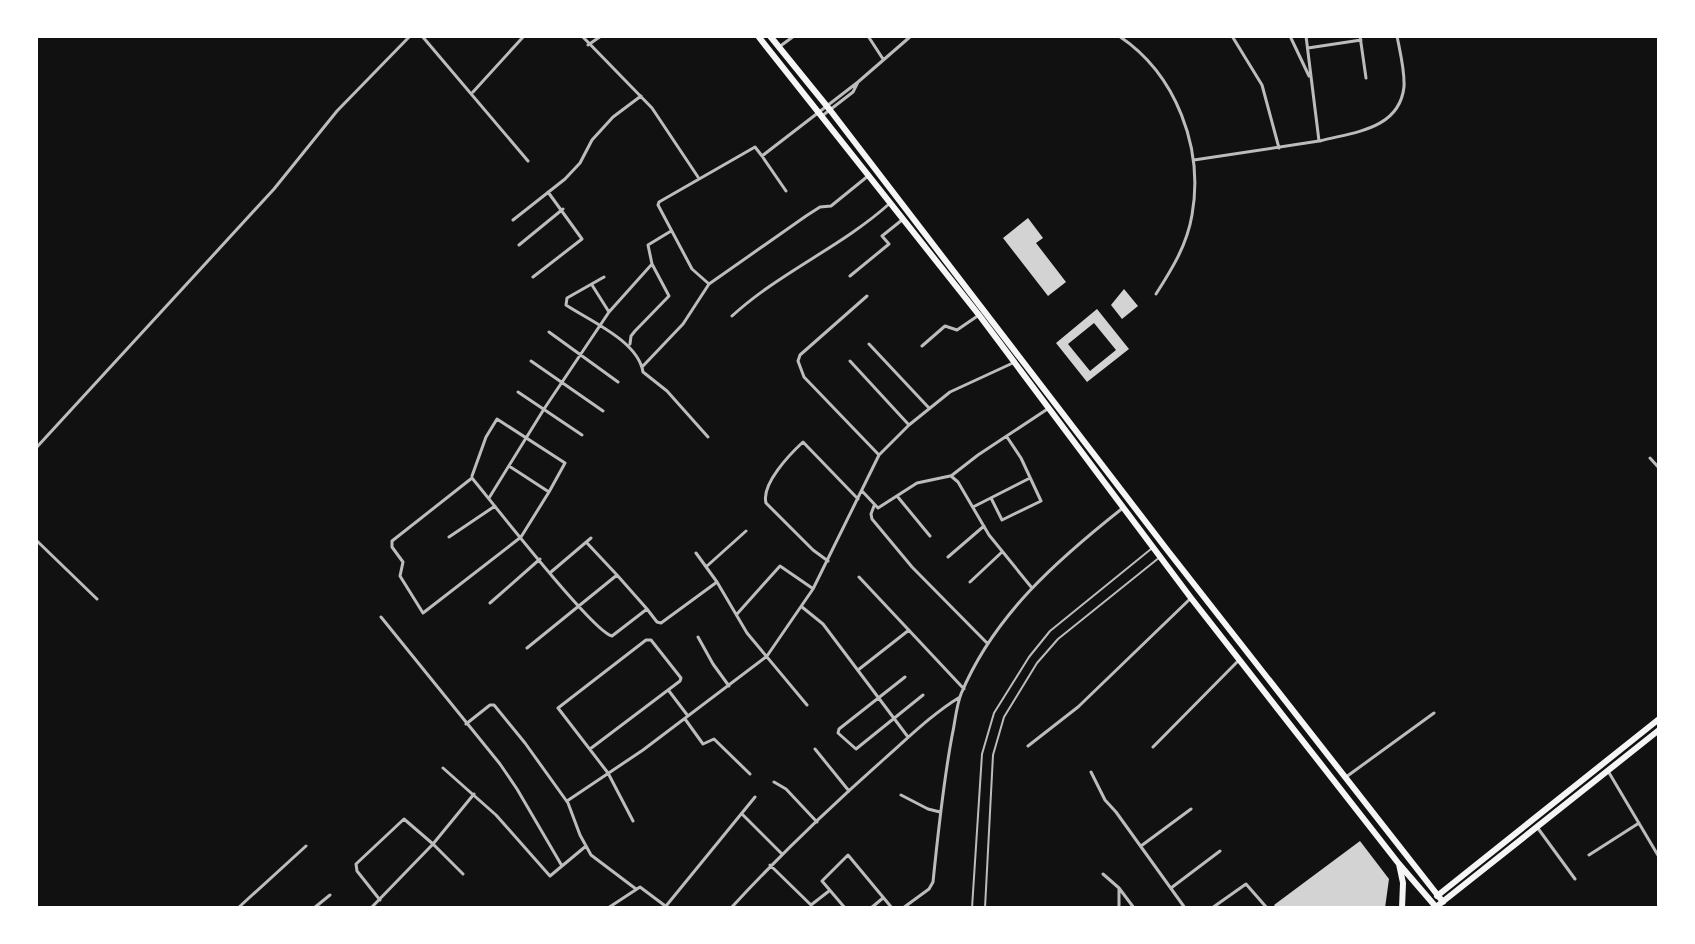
<svg xmlns="http://www.w3.org/2000/svg" width="1695" height="944" viewBox="0 0 1695 944" font-family="'Space Grotesk',sans-serif">
  <style>
    .building { fill: #d3d3d3; fill-rule: evenodd }
    .lines { fill: none; stroke-linecap: round; stroke-linejoin: round }
    .service { stroke: #bcbcbc; stroke-width: 2 }
    .minor { stroke: #bcbcbc; stroke-width: 3 }
    .trunk { stroke: #f5f5f5; stroke-width: 6 }
  </style>
  <rect width="100%" height="100%" fill="#111"/>
  <path class="building" d="M1028,218L1043,238L1036,243L1066,282L1048,296L1003,238Z
    M1124,289L1138,306L1122,319L1111,305Z
    M1097,309L1129,349L1087,382L1056,343ZM1094,323L1116,350L1090,371L1068,344Z
    M1360,841L1389,879L1385,908H1276L1274,905Z"/>
  <g class="lines">
    <path class="service" d="M972,908L982,754L994,713L1029,657L1050,631L1151,549
      M985,908L993,755L1004,717L1037,663L1058,639L1160,557"/>
    <path class="minor" d="M422,36L528,161
      M582,36L652,108L698,177
      M868,36L883,59
      M1119,36C1176,74 1204,148 1192,215C1187,245 1172,269 1156,294
      M1232,36L1262,85L1279,148
      M1290,36L1309,76
      M1360,36L1366,78
      M588,45L601,36
      M779,47L794,36
      M1308,48L1361,40
      M473,92L524,36
      M822,116L853,92L858,82
      M1320,141C1353,132 1399,130 1404,87C1405,71 1400,52 1397,36
      M762,156L786,191
      M1194,160L1319,141L1306,36
      M868,176L831,206L820,207L806,216L709,284L692,269L658,205L659,202L755,147L762,156L858,82L911,36
      M513,220L565,179L580,163L592,140L613,117L641,96
      M519,245L563,209
      M850,276L889,244L882,236L902,220
      M533,277L582,239L548,192
      M604,277L567,298L566,305C590,321 638,341 643,372L667,391L708,437
      M592,285L609,312
      M867,296L800,355L798,361L804,377L879,455
      M732,316C780,272 841,247 889,204
      M549,332L618,382
      M630,344L631,336L635,331L669,296L652,264
      M869,344L929,408
      M922,346L945,326L957,330L979,315
      M531,361L603,411
      M850,361L909,425
      M643,366L683,324L709,284
      M518,392L582,435
      M36,448L274,189L337,111L410,36
      M1650,458L1659,468
      M509,466L549,492L521,537L423,613L400,576L403,562L392,547V541L472,478C492,502 593,632 612,636L647,609L657,622L661,623L717,582L747,633L807,705
      M472,476L486,437L497,419L565,463L549,492
      M951,476L958,482L989,535L1032,588
      M951,476L978,455L1049,408
      M862,491L878,508L917,483L950,476
      M897,496L930,536
      M489,498L544,409L609,312L652,264L648,245L671,231
      M991,498L1002,520L1041,501L1021,458L1007,437
      M874,506L871,514L872,519L912,567L987,643
      M973,507L1030,478
      M449,537L495,506
      M36,540L97,599
      M587,543L617,575
      M696,553L717,582
      M948,557L984,526
      M828,561L813,550L766,503C761,484 790,454 803,442L858,499
      M707,566L746,531
      M551,572L591,538
      M859,577L964,689
      M970,582L1002,552
      M490,603L540,559
      M802,607L823,624L908,737
      M737,614L780,566L812,588
      M381,617L500,764L517,789L562,866
      M698,637L713,664L729,686
      M527,648L617,575L647,609
      M858,670L909,630
      M905,677L839,729L838,733L856,749L923,695
      M669,691L688,716
      M685,719L703,744L714,739L750,774
      M466,724L490,705H494L525,743L568,803L580,835L591,855L636,889
      M1028,746L1078,707L1191,598
      M1153,747L1240,659
      M590,749L680,681L681,678L651,640H646L558,708L608,773L633,821
      M815,749L849,791
      M443,768L496,815L550,876L586,846
      M1608,771L1659,857
      M1091,772L1105,800L1116,812L1185,908
      M1346,777L1434,713
      M774,782L786,789L817,822
      M901,795L928,809L940,812
      M567,801L643,750L767,656L813,589L879,455L909,425L950,392L1015,362
      M742,814L782,854
      M1537,827L1575,879
      M1141,846L1191,809
      M1589,855L1639,823
      M770,865L811,905L829,891
      M1103,874L1119,888L1134,908
      M1119,888V908
      M1171,888L1220,851
      M380,900L357,871L356,864L404,819L433,844L474,794
      M666,906L755,797
      M238,908L306,846
      M314,908L330,895
      M371,908L433,844L463,874
      M608,908L640,887L668,908
      M731,908C779,856 830,807 883,760C908,738 932,714 960,697
      M845,908L822,881L848,855L892,908
      M871,908L883,898
      M903,908L929,889L933,882C938,833 943,784 952,736C955,723 956,707 961,694C994,615 1057,560 1124,507
      M1212,908L1246,884L1267,908"/>
    <path class="trunk" d="M758,36L979,315L1191,598L1399,864L1436,907L1659,730
      M770,36L830,110L1168,551L1443,902
      M1399,864L1403,883L1402,908
      M1437,896L1659,719"/>
  </g>
  <rect width="1695" height="944" fill="none" stroke="#ffffff" stroke-width="76"/>
</svg>
